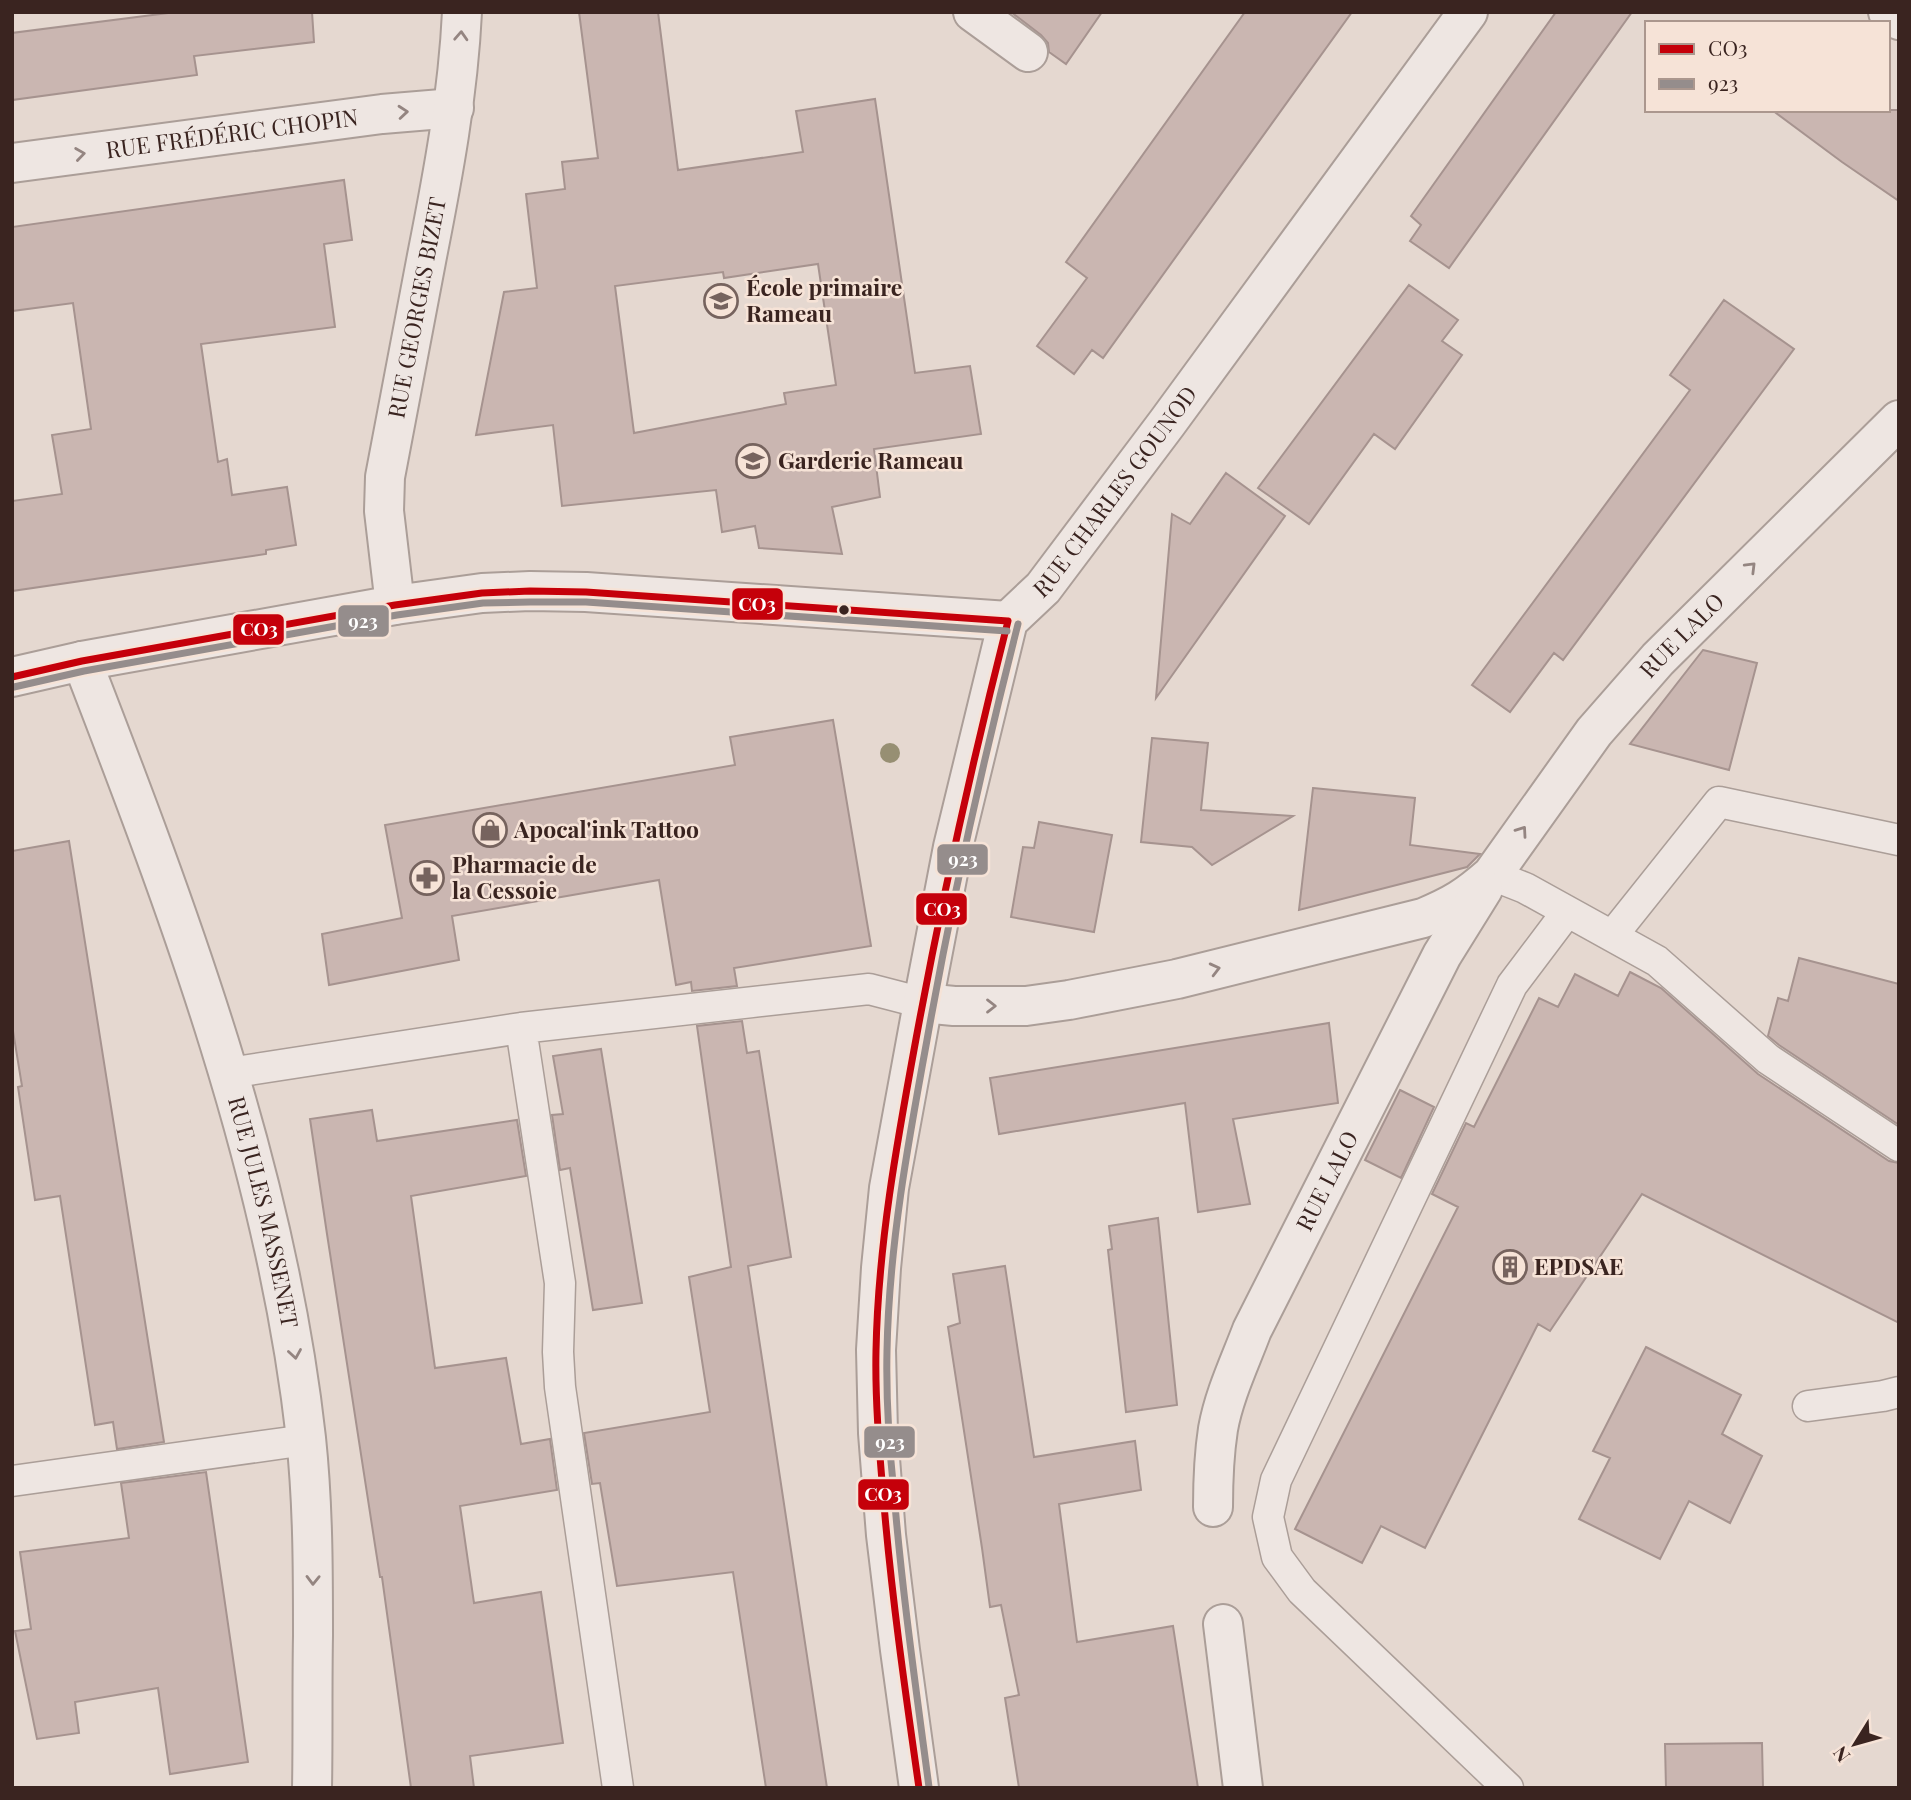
<svg xmlns="http://www.w3.org/2000/svg" width="1911" height="1800" viewBox="0 0 1911 1800" font-family="'Playfair Display',serif">
  <style>
    .building { fill: #cab6b1; stroke: #a6938f; stroke-width: 2; fill-rule: evenodd }
    .lines { fill: none; stroke-linecap: round; stroke-linejoin: round }
    .lane-casing { stroke: #ab9e98; stroke-width: 33 }
    .street-casing { stroke: #ab9e98; stroke-width: 42 }
    .lane { stroke: #eee6e2; stroke-width: 30 }
    .street { stroke: #eee6e2; stroke-width: 38 }
    .bus-1-casing { stroke: #f6e3d7; stroke-width: 12 }
    .bus-2-casing { stroke: #f6e3d7; stroke-width: 12 }
    .bus-1 { stroke: #c5000a; stroke-width: 7 }
    .bus-2 { stroke: #958d8c; stroke-width: 7 }
    .tree { fill: #978f73 }
    .oneway { stroke: #948581 }
    .bus-dot { fill: #3a2420; stroke: #f6e3d7; stroke-width: 2.5 }
    .labels { text-anchor: middle; stroke-width: 5; stroke-linejoin: round; paint-order: stroke }
    .street-label { font-size: 23px; fill: #3a2420; stroke: #f6e3d7 }
    .poi-label { font-size: 23px; font-weight: bold; fill: #3a2420; stroke: #f6e3d7; text-anchor: start }
    .line-badge { stroke: #f6e3d7; stroke-width: 2.5 }
    .badge-label { font-size: 19px; text-anchor: middle; font-weight: bold; fill: #fff }
  </style>
  <rect width="100%" height="100%" fill="#e5d8d0"/>
  <path class="building" d="M176,12H312L314,42L194,56L197,75L12,100V33Z
    M579,12H658L678,170L803,152L796,111L875,99L915,373L970,366L981,434L874,449L880,497L832,507L842,554L759,548L755,526L722,532L716,490L562,506L553,425L476,435L504,292L537,288L526,194L565,189L562,162L598,158ZM818,264L836,385L784,393L786,404L634,433L615,286L723,272L724,278Z
    M1011,12H1102L1066,64L1049,52L1048,43L1041,35Z
    M1245,12H1352L1103,358L1092,350L1074,374L1037,346L1087,278L1066,262Z
    M1556,12H1632L1449,268L1410,241L1421,225L1411,216Z
    M1772,110H1899V201L1842,162Z
    M344,180L352,240L324,244L335,327L201,344L218,462L227,459L232,495L287,487L296,545L266,550V554L12,591V501L62,494L52,435L91,429L73,303L12,311V227Z
    M1409,285L1458,320L1442,341L1462,355L1395,449L1374,434L1309,524L1258,488Z
    M1724,300L1794,349L1563,660L1554,653L1510,712L1472,685L1690,390L1670,375Z
    M1226,473L1285,516L1156,698L1172,514L1190,524Z
    M1703,650L1757,663L1729,770L1630,744Z
    M833,720L871,946L734,968L737,986L692,991L691,982L676,985L659,880L452,916L459,960L329,985L322,934L402,918L385,825L735,765L730,737Z
    M1152,738L1208,743L1201,810L1293,816L1212,865L1192,847L1141,842Z
    M1313,788L1415,798L1410,845L1480,854L1467,867L1299,910Z
    M1039,822L1112,835L1094,932L1011,917L1023,847L1034,848Z
    M69,841L164,1442L117,1449L113,1422L95,1425L60,1196L35,1200L18,1087L22,1086L12,1025V851Z
    M1799,958L1899,984V1125L1779,1045L1768,1036L1778,998L1788,1001Z
    M1630,972L1661,988L1758,1074L1889,1161L1899,1163V1323L1642,1194L1550,1331L1538,1324L1425,1548L1381,1526L1362,1563L1295,1529L1458,1207L1432,1194L1466,1123L1474,1127L1539,998L1558,1007L1575,974L1618,996Z
    M742,1021L747,1053L759,1051L791,1257L748,1266L827,1788H766L733,1572L617,1586L600,1483L592,1484L584,1433L710,1412L689,1277L731,1267L697,1026Z
    M1329,1023L1338,1103L1233,1119L1250,1204L1198,1212L1185,1103L999,1134L990,1078Z
    M601,1049L642,1303L593,1310L570,1168L560,1170L552,1115L563,1114L553,1056Z
    M1400,1090L1434,1107L1401,1178L1365,1160Z
    M372,1110L377,1141L517,1120L526,1176L411,1196L435,1368L506,1358L521,1444L550,1439L557,1490L460,1506L474,1603L541,1592L563,1743L470,1756L474,1788H411L382,1577H380L375,1545L327,1234L310,1119Z
    M1158,1218L1177,1405L1126,1412L1108,1250L1112,1249L1109,1226Z
    M1005,1266L1034,1457L1135,1441L1141,1490L1059,1504L1077,1642L1173,1626L1198,1788H1019L1005,1698L1019,1695L1001,1605L990,1607L982,1548L948,1327L960,1323L953,1274Z
    M1646,1347L1741,1395L1722,1434L1762,1456L1730,1523L1689,1501L1660,1559L1579,1519L1610,1458L1593,1451Z
    M206,1472L248,1762L170,1774L158,1688L75,1702L79,1733L37,1739L15,1631L31,1629L20,1552L129,1538L121,1483Z
    M1762,1743L1763,1788H1666L1665,1744Z"/>
  <g class="lines">
    <g class="lane-casing">
      <path id="lane" d="M1492,875L1525,888L1657,961L1768,1059L1899,1146
        M1612,936L1719,802L1899,840
        M521,1028L560,1283L558,1352L560,1387L618,1788
        M229,1073L521,1028L869,989L923,1003
        M1808,1406L1883,1396L1899,1392
        M12,1481L306,1440
        M1508,1788L1302,1591L1277,1557L1268,1517L1276,1480L1512,985L1567,912"/>
    </g>
    <g class="street-casing">
      <g id="street">
        <path d="M973,12L1028,52"/>
        <path d="M1888,12L1899,20"/>
        <path id="s1" d="M12,163L382,114L454,108"/>
        <path id="s2" d="M395,605L384,511L385,477C399,404 413,330 427,256C443,175 458,95 462,12"/>
        <path id="s3" d="M82,661C179,912 276,1169 306,1438C313,1504 313,1570 313,1636C312,1687 313,1737 312,1788"/>
        <path d="M12,677L82,661L395,605L482,593L530,591L586,592L1008,621"/>
        <path id="s4" d="M923,1003L954,1006H1026L1069,1000L1177,979L1423,918C1454,905 1467,897 1492,875L1594,732L1658,659L1899,420"/>
        <path id="s5" d="M1213,1507C1213,1481 1214,1455 1218,1429C1224,1395 1240,1362 1252,1330L1442,955L1483,889"/>
        <path d="M1223,1624L1243,1788"/>
        <path id="s6" d="M919,1788L900,1650L886,1535L878,1433L876,1350L881,1268L889,1188L923,1003L953,847L1008,621L1043,588L1167,423L1468,12"/>
      </g>
    </g>
    <use href="#lane" class="lane"/>
    <use href="#street" class="street"/>
    <g class="bus-1-casing">
      <path id="bus-1" d="M12,677L82,661L395,605L482,593L530,591L586,592L1008,621
        M919,1788C905,1690 891,1592 883,1493C879,1446 875,1398 876,1351C878,1245 897,1142 916,1039C942,898 973,759 1008,621"/>
    </g>
    <g class="bus-2-casing">
      <path id="bus-2" d="M14,687L84,671L397,615L483,603L530,602H586L1007,631
        M929,1787C916,1689 902,1591 894,1493C889,1446 886,1398 887,1351C889,1246 908,1143 927,1040C952,900 983,761 1018,624"/>
    </g>
    <use href="#bus-1" class="bus-1"/>
    <use href="#bus-2" class="bus-2"/>
  </g>
  <circle class="tree" cx="890" cy="753" r="10"/>
  <defs><path id="oneway-chevron" d="M-2-3.5L2.5 0L-2 3.5" fill="none" stroke-width="1.6" stroke-linecap="round" stroke-linejoin="round" transform="scale(1.75)"/></defs>
  <g class="oneway">
    <use href="#oneway-chevron" transform="translate(461 36) rotate(-87)"/>
    <use href="#oneway-chevron" transform="translate(403 112) rotate(-5)"/>
    <use href="#oneway-chevron" transform="translate(80 154) rotate(-8)"/>
    <use href="#oneway-chevron" transform="translate(1751 567) rotate(-45)"/>
    <use href="#oneway-chevron" transform="translate(1522 831) rotate(-55)"/>
    <use href="#oneway-chevron" transform="translate(1215 969) rotate(-14)"/>
    <use href="#oneway-chevron" transform="translate(991 1006)"/>
    <use href="#oneway-chevron" transform="translate(295 1354) rotate(81)"/>
    <use href="#oneway-chevron" transform="translate(313 1580) rotate(91)"/>
  </g>
  <defs>
    <g id="school-ring" transform="scale(1.75)"><circle r="9.5" fill="#f6e3d7" stroke="#76635e" stroke-width="1.5"/><path d="M0-5L7-2L0 1L-7-2ZM-4 1L0 2.5L4 1V4Q0 6-4 4Z" fill="#76635e"/></g>
    <g id="shop-ring" transform="scale(1.75)"><circle r="9.5" fill="#f6e3d7" stroke="#76635e" stroke-width="1.5"/><path d="M-5-2.5h2.3a2.7 3.5 0 0 1 5.4 0H5L5.5 6h-11ZM-1.5-2.5h3a1.5 2.3 0 0 0-3 0Z" fill="#76635e"/></g>
    <g id="pharmacy-ring" transform="scale(1.75)"><circle r="9.5" fill="#f6e3d7" stroke="#76635e" stroke-width="1.5"/><path d="M-2-6h4v4h4v4h-4v4h-4v-4h-4v-4h4Z" fill="#76635e"/></g>
    <g id="building-ring" transform="scale(1.75)"><circle r="9.5" fill="#f6e3d7" stroke="#76635e" stroke-width="1.5"/><path d="M-4-6H4V6H1V3H-1V6H-4ZM-2.5-4.3h1.7v1.8h-1.7ZM.8-4.3h1.7v1.8H.8ZM-2.5-1h1.7V.8h-1.7ZM.8-1h1.7V.8H.8Z" fill="#76635e"/></g>
  </defs>
  <g fill-rule="evenodd">
    <use href="#school-ring" x="721" y="301"/>
    <use href="#school-ring" x="753" y="461"/>
    <use href="#shop-ring" x="490" y="830"/>
    <use href="#pharmacy-ring" x="427" y="878"/>
    <use href="#building-ring" x="1510" y="1267"/>
  </g>
  <circle class="bus-dot" cx="844" cy="610" r="6"/>
  <g class="labels">
    <g class="street-label">
      <text dy="8" stroke="none"><textPath href="#s1" startOffset="222">RUE FRÉDÉRIC CHOPIN</textPath></text>
      <text dy="8" stroke="none"><textPath href="#s2" startOffset="301">RUE GEORGES BIZET</textPath></text>
      <text dy="8" stroke="none"><textPath href="#s6" startOffset="1351">RUE CHARLES GOUNOD</textPath></text>
      <text dy="8" stroke="none"><textPath href="#s4" startOffset="898">RUE LALO</textPath></text>
      <text dy="8" stroke="none"><textPath href="#s5" startOffset="350">RUE LALO</textPath></text>
      <text dy="8" stroke="none"><textPath href="#s3" startOffset="581">RUE JULES MASSENET</textPath></text>
    </g>
    <g class="poi-label">
      <text x="746" y="296">École primaire<tspan x="746" dy="26">Rameau</tspan></text>
      <text x="778" y="469">Garderie Rameau</text>
      <text x="514" y="838">Apocal'ink Tattoo</text>
      <text x="452" y="873">Pharmacie de<tspan x="452" dy="26">la Cessoie</tspan></text>
      <text x="1534" y="1275">EPDSAE</text>
    </g>
  </g>
  <g class="line-badge">
    <rect x="731" y="587" width="53" height="34" rx="7" fill="#c5000a"/>
    <rect x="337" y="604" width="53" height="34" rx="7" fill="#958d8c"/>
    <rect x="232" y="613" width="53" height="33" rx="7" fill="#c5000a"/>
    <rect x="936" y="843" width="53" height="33" rx="7" fill="#958d8c"/>
    <rect x="915" y="892" width="53" height="34" rx="7" fill="#c5000a"/>
    <rect x="863" y="1425" width="53" height="34" rx="7" fill="#958d8c"/>
    <rect x="857" y="1478" width="53" height="33" rx="7" fill="#c5000a"/>
  </g>
  <g class="badge-label">
    <text x="757" y="611">CO3</text>
    <text x="363" y="628">923</text>
    <text x="259" y="636">CO3</text>
    <text x="963" y="866">923</text>
    <text x="942" y="916">CO3</text>
    <text x="890" y="1449">923</text>
    <text x="883" y="1501">CO3</text>
  </g>
  <rect width="1911" height="1800" fill="none" stroke="#3a2420" stroke-width="28"/>
  <rect x="1645" y="21" width="245" height="91" fill="#f6e3d7" stroke="#ab978e" stroke-width="2"/>
  <rect x="1659" y="44" width="35" height="10" fill="#c5000a" stroke="#ab978e" stroke-width="2"/>
  <text x="1708" y="56" font-size="21" fill="#3a2420">CO3</text>
  <rect x="1659" y="79" width="35" height="10" fill="#958d8c" stroke="#ab978e" stroke-width="2"/>
  <text x="1708" y="91" font-size="21" fill="#3a2420">923</text>
  <g transform="translate(1855 1744) rotate(233)" stroke="#f6e3d7" stroke-width="5" paint-order="stroke">
  <path d="M0-5L12 26L0 18L-12 26Z" fill="#3a2420"/>
  <text y="-10" font-size="19" font-weight="bold" text-anchor="middle" fill="#3a2420">N</text>
  </g>
</svg>
